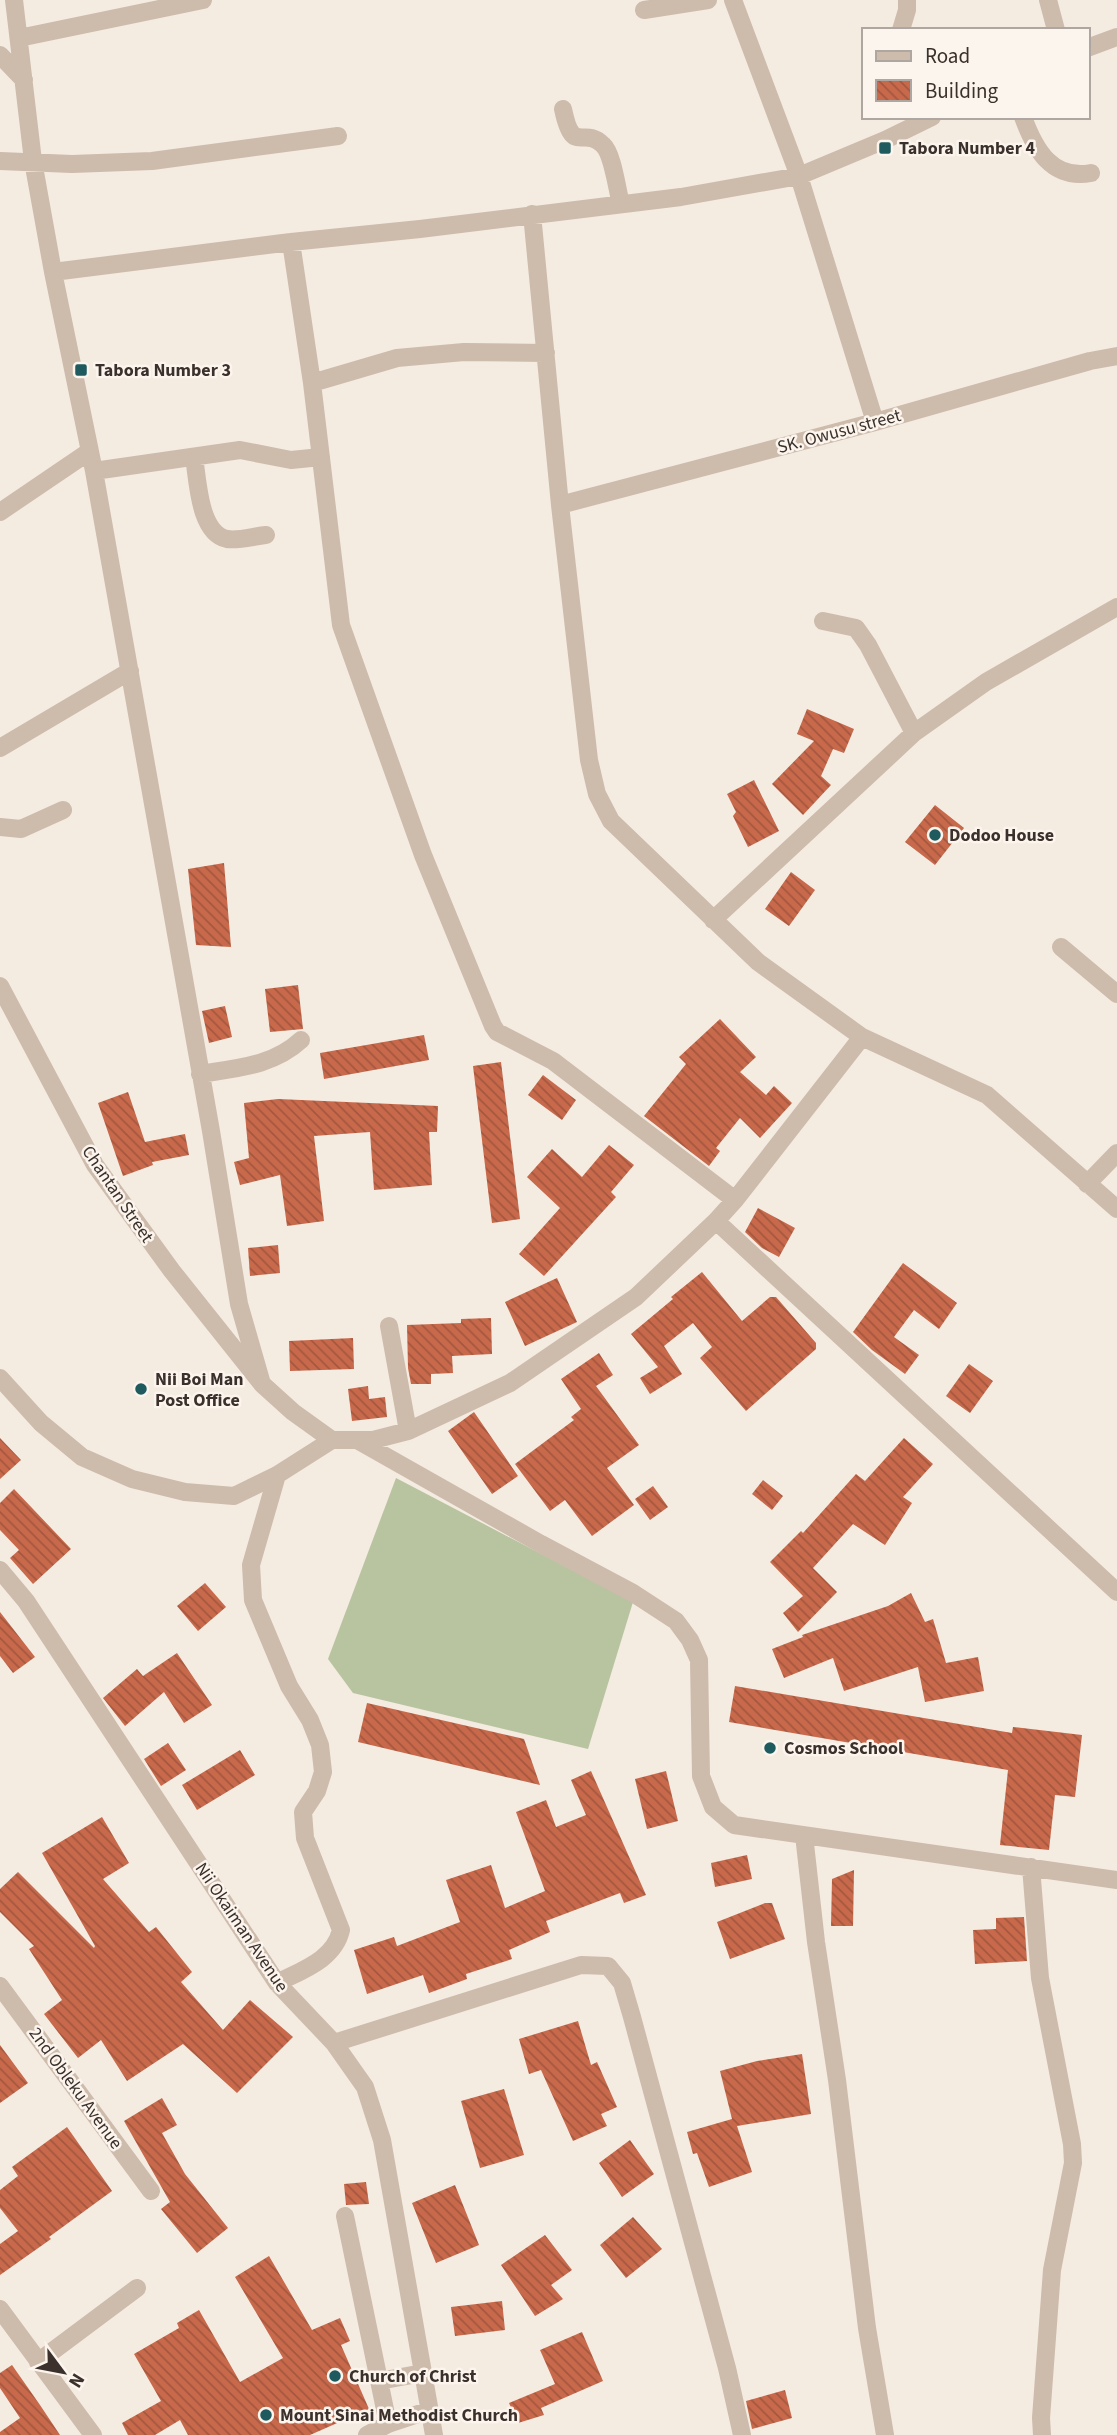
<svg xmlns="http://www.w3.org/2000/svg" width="1117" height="2435" viewBox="0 0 1117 2435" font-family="'Source Sans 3',sans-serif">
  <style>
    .garden { fill: #b8c4a0 }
    .building { fill: url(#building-back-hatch) }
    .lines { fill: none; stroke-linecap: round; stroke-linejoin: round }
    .minor { stroke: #cdbbac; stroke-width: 18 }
    .poi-dot { fill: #1f5a5e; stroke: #fbf5ee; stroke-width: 2.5 }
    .labels { text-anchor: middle; stroke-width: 5; stroke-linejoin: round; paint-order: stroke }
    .poi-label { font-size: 18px; font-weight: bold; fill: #3b302b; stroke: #fbf5ee; text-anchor: start }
    .street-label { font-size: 18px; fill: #3b302b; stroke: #fbf5ee }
  </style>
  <defs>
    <pattern id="building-back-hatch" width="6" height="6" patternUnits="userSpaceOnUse" patternTransform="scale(1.75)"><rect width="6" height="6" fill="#c8694b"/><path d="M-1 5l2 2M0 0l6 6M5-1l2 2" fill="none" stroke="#a4573f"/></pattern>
  </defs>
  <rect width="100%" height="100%" fill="#f4ebe1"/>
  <path class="garden" d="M396,1478L633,1602L588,1749L353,1693L328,1659Z"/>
  <path class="building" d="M807,709L854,729L844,753L833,749L821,776L831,785L803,815L772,784L814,741L797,734Z
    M754,780L779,831L748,847L733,816L736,812L727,794Z
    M935,805L964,828L935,865L905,842Z
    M224,863L231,947L196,945L188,869Z
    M791,872L815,890L789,926L765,909Z
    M298,985L303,1029L270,1032L265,989Z
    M225,1006L232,1037L209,1043L202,1011Z
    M720,1019L756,1057L740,1072L766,1095L774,1086L792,1103L760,1138L740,1118L716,1148L720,1151L709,1166L644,1116L686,1064L679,1057Z
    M424,1035L429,1060L324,1079L320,1053Z
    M501,1062L520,1219L492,1223L473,1066Z
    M543,1075L576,1100L562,1120L528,1095Z
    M128,1092L145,1142L185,1134L189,1155L152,1162L153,1165L123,1176L98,1103Z
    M278,1099L438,1106L437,1132H429L432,1185L374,1190L370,1132L314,1136L324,1221L287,1226L280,1175L240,1185L234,1162L249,1158L244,1103Z
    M609,1145L634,1165L611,1192L616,1197L544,1276L519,1254L560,1208L527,1177L552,1149L582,1177Z
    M758,1208L795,1228L779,1257L762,1248L745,1232Z
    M278,1245L280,1273L250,1276L248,1248Z
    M903,1263L957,1303L939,1329L914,1310L894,1337L919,1355L905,1374L872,1350L853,1332Z
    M702,1272L742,1321L770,1297H776L816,1343V1349L746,1411L700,1358L712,1347L693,1323L664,1346L682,1374L650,1394L640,1378L658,1367L631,1334L673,1299L671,1297Z
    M557,1278L577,1322L525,1346L505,1302Z
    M491,1318L492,1354L452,1356L453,1373L431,1374V1384H411L408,1368L407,1325L461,1323V1319Z
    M353,1338L354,1369L290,1371L289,1341Z
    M599,1353L613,1375L596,1386L639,1445L607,1468L634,1505L592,1536L565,1500L550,1511L515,1464L574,1420L571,1417L581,1409L561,1379Z
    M969,1364L993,1381L970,1413L946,1396Z
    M368,1386L369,1399L385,1397L387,1417L352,1421L348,1389Z
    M474,1412L518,1476L492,1494L448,1431Z
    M0,1438L21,1460L0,1479Z
    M904,1438L933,1464L903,1497L912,1503L885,1545L853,1524L813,1568L837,1592L798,1632L783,1613L803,1596L770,1562L801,1531L803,1533L856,1474L865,1481Z
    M763,1480L783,1496L772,1510L752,1494Z
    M653,1486L668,1507L650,1520L635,1499Z
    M14,1489L71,1549L33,1584L10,1558L19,1550L0,1530V1503Z
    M205,1583L226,1607L198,1631L177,1606Z
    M911,1593L925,1622L933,1619L946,1663L978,1657L984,1691L925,1702L918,1667L844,1691L833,1658L784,1678L772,1649L803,1637L802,1635L888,1606Z
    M0,1612L35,1657L13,1673L0,1656Z
    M177,1653L212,1705L184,1723L164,1692L125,1726L103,1698L137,1669L143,1676Z
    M735,1686L1012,1733L1013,1727L1082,1735L1075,1797L1055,1795L1049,1850L1000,1845L1008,1770L729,1722Z
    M367,1703L524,1739L540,1785L358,1742Z
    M168,1743L186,1770L161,1786L144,1759Z
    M240,1750L255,1775L197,1810L182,1785Z
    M591,1771L646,1895L624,1903L620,1893L546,1921L550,1932L509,1950L512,1959L466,1974L467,1979L429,1993L423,1975L367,1994L354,1950L394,1937L397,1946L460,1922L446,1880L491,1865L505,1908L545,1891L516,1812L546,1800L556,1827L586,1815L571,1780Z
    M666,1771L678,1821L647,1829L635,1779Z
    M102,1817L129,1863L103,1879L149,1932L156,1927L192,1972L181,1982L223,2030L250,2000L293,2037L237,2093L183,2044L127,2081L101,2040L78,2058L44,2014L62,2000L29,1949L34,1946L0,1912V1889L18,1872L94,1948L95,1946L42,1853Z
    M747,1855L752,1879L715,1887L711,1863Z
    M854,1870L853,1926H831L832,1879Z
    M765,1903H772L785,1939L730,1959L717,1922Z
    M1024,1917L1027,1961L975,1964L973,1930L996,1929V1918Z
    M578,2021L591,2065L597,2062L617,2107L601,2114L607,2126L573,2141L541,2070L529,2074L519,2039Z
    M0,2045L28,2083L0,2103Z
    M802,2054L811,2114L737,2126L752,2172L709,2187L697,2153L693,2154L687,2132L732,2119L720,2071L757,2061Z
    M504,2089L524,2155L480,2168L461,2101Z
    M162,2098L177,2125L162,2133L185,2174L228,2228L197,2253L161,2209L170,2202L124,2121Z
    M67,2127L112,2191L49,2237L51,2239L0,2275V2244L18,2231L0,2208V2190L18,2176L12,2167Z
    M630,2140L654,2174L622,2197L599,2163Z
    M366,2182L369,2204L346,2205L344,2184Z
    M455,2185L479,2245L436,2263L412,2203Z
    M633,2217L662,2249L626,2278L600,2245Z
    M545,2235L572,2270L551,2285L563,2299L535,2316L501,2265Z
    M269,2256L312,2330L340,2318L350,2341L341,2345L369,2409L310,2435H188L180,2420L155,2435H128L122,2423L161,2401L134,2354L179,2328L177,2323L199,2310L240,2382L283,2358L235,2277Z
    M502,2301L505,2330L455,2336L451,2307Z
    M582,2332L603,2381L541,2408L544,2415L518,2423L509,2403L555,2384L540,2350Z
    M12,2365L40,2405L60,2435H0V2432L20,2418L0,2388V2373Z
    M785,2390L792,2418L752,2429L746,2401Z"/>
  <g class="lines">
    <path class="minor" d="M14,0L33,161L53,272L94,471L211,1131L239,1304L262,1384
      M733,0L799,176L875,422
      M1048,0L1056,30
      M644,10L708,0
      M901,30L907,10V0
      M19,38L203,0
      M1087,48L1117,37
      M0,55L24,80
      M563,109C573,157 583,125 603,145C613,154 617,190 621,204
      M1023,117C1035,150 1052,180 1091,173
      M0,161L72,164L152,161L338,136
      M532,214L560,505L589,760L597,794L611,821L758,962L862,1037L987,1095L1117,1209
      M291,242L312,383L341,625L423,855L493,1026L497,1032L553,1061L735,1200
      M53,272L291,242L420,229L681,197L799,176L885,140L932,117
      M312,383L397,358L464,352L546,353
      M194,457C198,481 199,533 227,539C239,541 254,536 266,535
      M94,471L240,450L291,460L321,457
      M560,505L875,422L1090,361L1117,356
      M0,512L90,451
      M823,621L856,628L868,645L914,733
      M0,748L130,671
      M0,827L21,829L63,810
      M713,920L914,733L986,682L1117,607
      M1061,947L1117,994
      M0,986L95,1165L172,1271L262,1384L293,1412L332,1440H373L408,1431L510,1383L636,1297L716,1221L735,1200L862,1037
      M200,1074C237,1068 273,1066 301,1040
      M1087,1184L1117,1153
      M716,1221L1117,1592
      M389,1326L408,1431
      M0,1378L41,1423L82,1457L132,1479L185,1492L234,1496L277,1475L332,1440
      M357,1440L541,1544L633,1593L676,1621L690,1640L699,1660L701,1776L713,1807L734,1825L1117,1880
      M277,1475L251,1565L253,1600L289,1686L310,1720L320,1745L323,1772L317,1791L303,1812L305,1838L341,1930C334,1960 302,1970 277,1983
      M0,1570L26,1601L277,1983L334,2043L365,2087L382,2140L434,2435
      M804,1835L816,1942L837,2080L867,2328L885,2435
      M1031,1867L1040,1978L1072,2144L1073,2163L1052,2270L1041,2418L1042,2435
      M0,1986L151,2191
      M334,2043L581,1965L608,1966L622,1983L632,2017L727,2368L742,2435
      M345,2216L388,2424
      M0,2309L93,2435
      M38,2362L137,2288
      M379,2381L423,2373
      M367,2435L388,2424L430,2410"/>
  </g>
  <g class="poi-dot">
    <rect x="878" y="141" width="14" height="14" rx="3.5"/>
    <rect x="74" y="363" width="14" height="14" rx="3.5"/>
    <circle cx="935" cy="835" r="7"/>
    <circle cx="141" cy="1389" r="7"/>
    <circle cx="770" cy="1748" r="7"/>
    <circle cx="335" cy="2376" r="7"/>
    <circle cx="266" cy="2415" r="7"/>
  </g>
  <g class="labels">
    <g class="poi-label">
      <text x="899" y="154">Tabora Number 4</text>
      <text x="95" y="376">Tabora Number 3</text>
      <text x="949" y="841">Dodoo House</text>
      <text x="155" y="1385">Nii Boi Man<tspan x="155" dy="21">Post Office</tspan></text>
      <text x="784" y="1754">Cosmos School</text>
      <text x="349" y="2382">Church of Christ</text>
      <text x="280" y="2421">Mount Sinai Methodist Church</text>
    </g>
    <g class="street-label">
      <text transform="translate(839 431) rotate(-15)" y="6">SK. Owusu street</text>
      <text transform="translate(118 1194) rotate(56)" y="6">Chantan Street</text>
      <text transform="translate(242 1927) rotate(56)" y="6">Nii Okaiman Avenue</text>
      <text transform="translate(76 2088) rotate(54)" y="6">2nd Obleku Avenue</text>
    </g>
  </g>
  <rect x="862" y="28" width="228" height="91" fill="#fbf5ee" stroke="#aea6a0" stroke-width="2"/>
  <rect x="876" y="51" width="35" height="10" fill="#cdbbac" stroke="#aea6a0" stroke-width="2"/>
  <text x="925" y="63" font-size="21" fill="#3b302b">Road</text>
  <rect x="876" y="80" width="35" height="21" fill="url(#building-back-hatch)" stroke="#aea6a0" stroke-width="2"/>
  <text x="925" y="98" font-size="21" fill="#3b302b">Building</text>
  <g transform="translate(63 2372) rotate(122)" stroke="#fbf5ee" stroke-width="5" paint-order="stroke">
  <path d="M0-5L12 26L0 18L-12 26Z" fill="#3b302b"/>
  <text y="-10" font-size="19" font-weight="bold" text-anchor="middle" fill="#3b302b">N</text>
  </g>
</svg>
